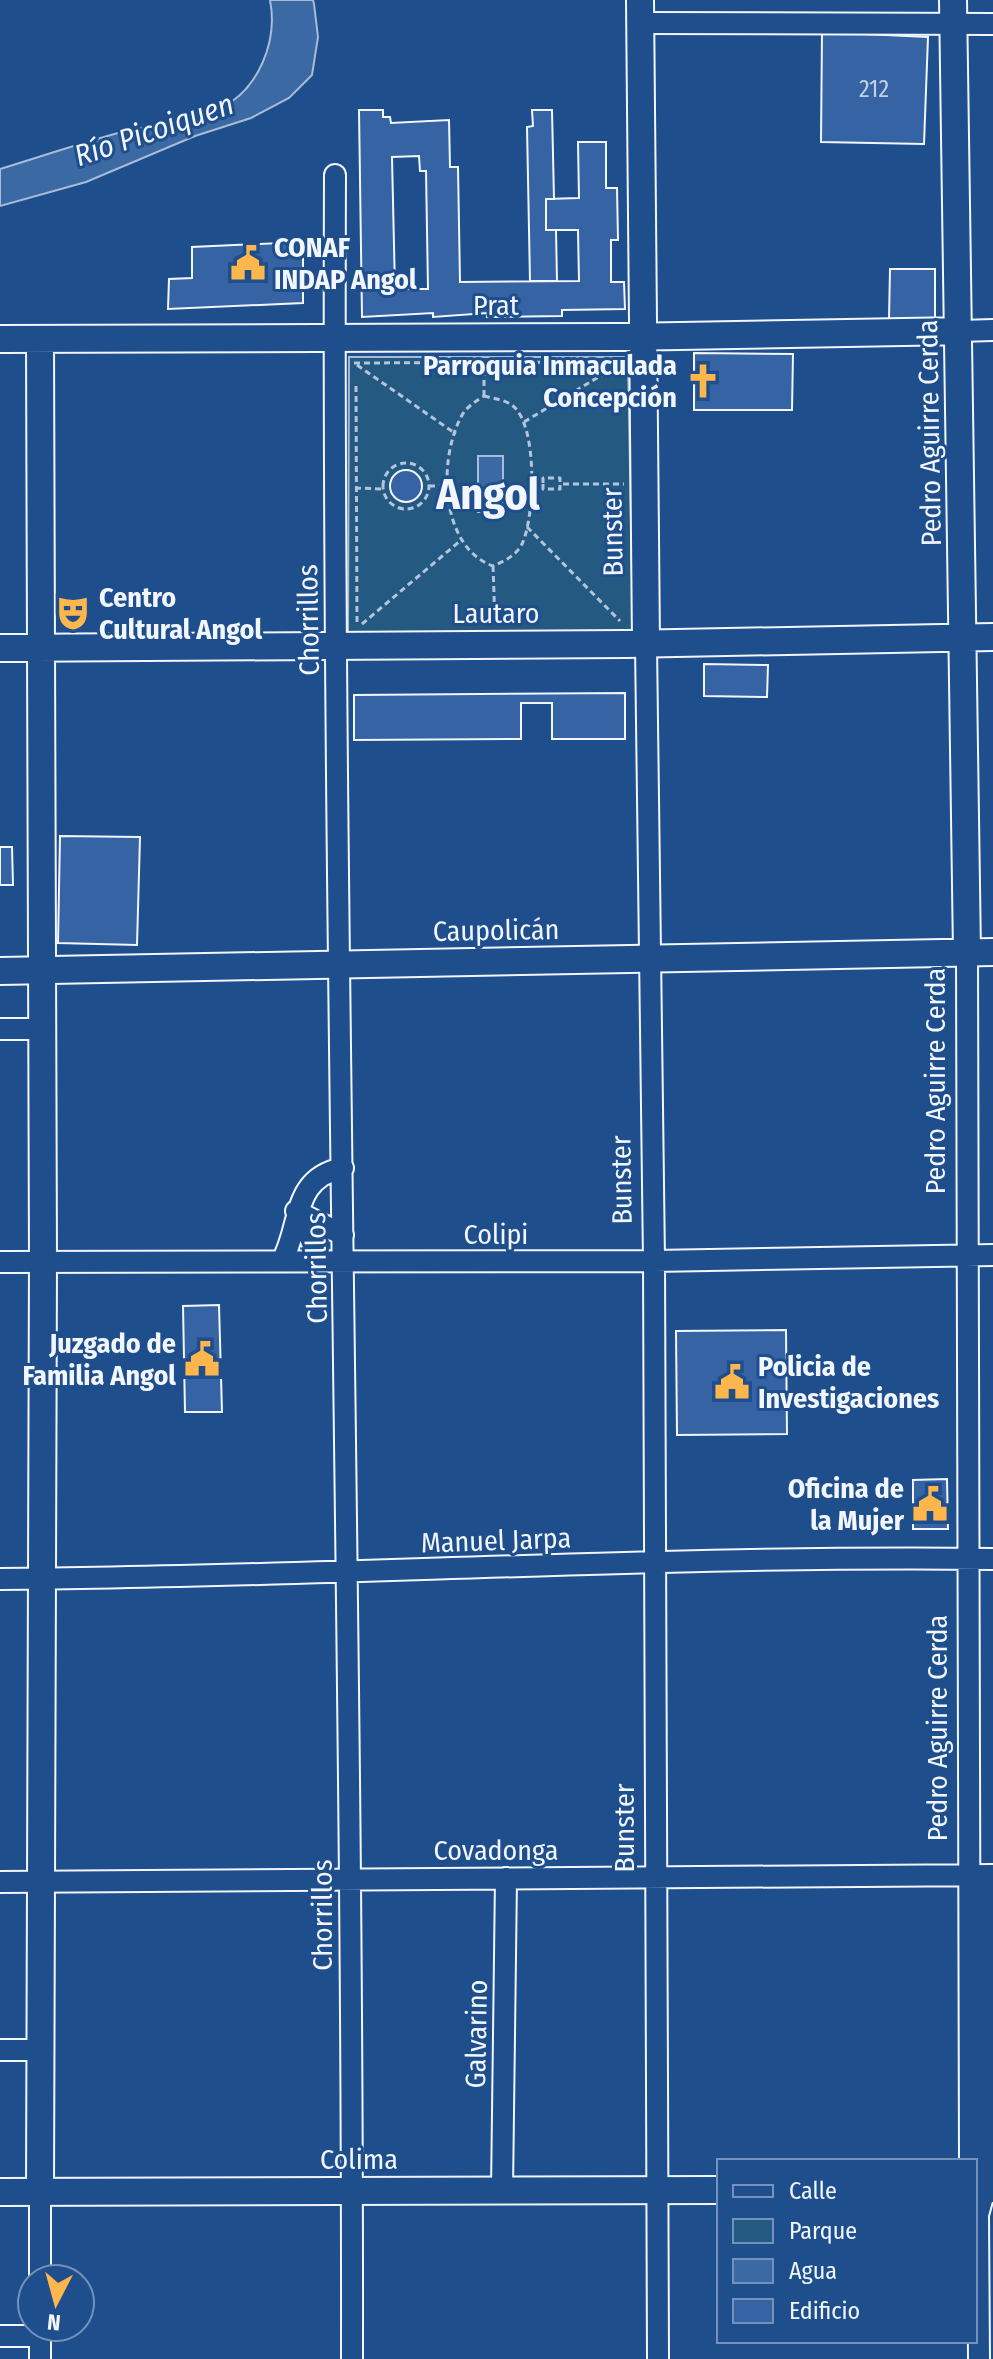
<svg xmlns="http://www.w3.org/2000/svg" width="993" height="2359" viewBox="0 0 993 2359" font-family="'Fira Sans Condensed',sans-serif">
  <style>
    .green { fill: #245a82; stroke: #a8bbd7; stroke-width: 2 }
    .water { fill: #3b69a3; stroke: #a8bbd7; stroke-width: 2 }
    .building { fill: #3563a3; stroke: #f2f6ff; stroke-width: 2; fill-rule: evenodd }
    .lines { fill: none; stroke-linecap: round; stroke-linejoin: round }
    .minor-casing { stroke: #f2f6ff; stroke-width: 24 }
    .major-casing { stroke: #f2f6ff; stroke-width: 30 }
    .path { stroke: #b3c4dc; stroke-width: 3; stroke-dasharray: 6 4; stroke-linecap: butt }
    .minor { stroke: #1f4e8c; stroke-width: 20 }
    .major { stroke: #1f4e8c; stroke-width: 26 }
    .labels { text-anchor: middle; stroke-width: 6; stroke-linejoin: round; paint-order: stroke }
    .number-label { font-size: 24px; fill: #c3d1e8 }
    .poi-label { font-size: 28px; font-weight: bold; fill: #f2f6ff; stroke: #1f4e8c; text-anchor: start }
    .street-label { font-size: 28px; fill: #f2f6ff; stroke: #1f4e8c }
    .water-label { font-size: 30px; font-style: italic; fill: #f2f6ff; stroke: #1f4e8c }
    .town-label { font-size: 44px; font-weight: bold; fill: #f2f6ff; stroke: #1f4e8c }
  </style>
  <rect width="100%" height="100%" fill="#1f4e8c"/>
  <path class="green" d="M349,357H628L633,632H348Z"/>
  <path class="water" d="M270,0H313L314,4L318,37L312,75L289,98L251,118L195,136L86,182L0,206V169C39,157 78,144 118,133C150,124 189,123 219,109C259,90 278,41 270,0Z
    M478,456H503V512H478Z"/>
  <path class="building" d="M822,32L928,37L924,144L821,142Z
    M359,110H383V117H390L391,123L449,120L450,167H458L460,282L579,281L578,230H546V199L579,198L578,142H606V188H617L618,240H611V282H624L625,309L562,310V316L487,317V313L433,317V313L362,317ZM419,156L420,171H426L428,289H395L392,157Z
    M532,110H552L554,199H546V230H556L557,281H530L527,127L533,126Z
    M303,242V303L168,309L169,279L192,278V247Z
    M890,269H935V320L889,319Z
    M694,353L793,354L792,410H694Z
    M390 486a16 16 0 1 1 32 0a16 16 0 1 1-32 0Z
    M704,664L768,665L767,697L704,696Z
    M625,693V739H552V703H521V739L354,740V695Z
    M60,836L140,837L137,945L58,943Z
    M0,847H12L13,885H0Z
    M219,1305L222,1412H185L183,1306Z
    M786,1330L787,1434L677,1435L676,1331Z
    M947,1479L948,1529H913V1480Z"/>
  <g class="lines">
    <g class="minor-casing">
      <path id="minor" d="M640,23L993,24
        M335,175C332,903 353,1631 352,2359
        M960,331L993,330
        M646,644L654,1261L658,2359
        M967,953L970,2161
        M0,1029H42
        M296,1211L322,1261
        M296,1211L343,1235
        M282,1261C302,1225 291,1178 343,1168
        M0,1262L654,1261L993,1255
        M0,1579C331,1577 662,1555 993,1559
        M0,1882L993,1875
        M0,2050H41
        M502,2191L506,1878
        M40,2192V2279
        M40,2327V2359
        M0,2336H40
        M979,2359L978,2215L985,2189L989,1875"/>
    </g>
    <g class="major-casing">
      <path id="major" d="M640,0L646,644
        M953,0L967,953
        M0,339L623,337L960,331
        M0,648L626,644L993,637
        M0,971L993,952
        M975,2190L993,2189
        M0,2192L719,2190
        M40,2192L43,1262L40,339"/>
    </g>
    <path class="path" d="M354,363L622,362
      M357,365L456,434
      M356,386L357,623
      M484,396C492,398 506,400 513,406C538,426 535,517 522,544C516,556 504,561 493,566C440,547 438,460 461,417C466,407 475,402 484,396Z
      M484,396V364
      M524,422L620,364
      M383 486a23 23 0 1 1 46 0a23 23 0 1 1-46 0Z
      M543,483V478H560V484
      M533,484H543V489H560V484H624
      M429,486H448
      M355,488L383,489
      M527,527L620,621
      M493,566L495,622
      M362,624L460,541"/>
    <use href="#minor" class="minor"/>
    <use href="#major" class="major"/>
  </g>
  <defs>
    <g id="civic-bare" transform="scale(2.76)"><path d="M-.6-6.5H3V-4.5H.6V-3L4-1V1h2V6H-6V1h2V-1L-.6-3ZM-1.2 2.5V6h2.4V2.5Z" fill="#ffb74d" stroke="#1f4e8c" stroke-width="2.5" paint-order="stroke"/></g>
    <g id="church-bare" transform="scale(2.76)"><path d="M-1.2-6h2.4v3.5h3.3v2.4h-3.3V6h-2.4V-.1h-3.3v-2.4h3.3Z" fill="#ffb74d" stroke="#1f4e8c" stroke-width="2.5" paint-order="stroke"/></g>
    <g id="theatre-bare" transform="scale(2.76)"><path d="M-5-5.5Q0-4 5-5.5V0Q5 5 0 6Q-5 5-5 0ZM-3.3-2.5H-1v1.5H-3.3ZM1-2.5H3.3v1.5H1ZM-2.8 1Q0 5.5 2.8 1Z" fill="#ffb74d" stroke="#1f4e8c" stroke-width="2.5" paint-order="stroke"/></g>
  </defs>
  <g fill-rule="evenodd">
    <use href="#civic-bare" x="248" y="263"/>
    <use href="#church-bare" x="703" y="381"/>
    <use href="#theatre-bare" x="73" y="613"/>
    <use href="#civic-bare" x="202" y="1359"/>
    <use href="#civic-bare" x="732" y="1382"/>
    <use href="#civic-bare" x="930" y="1504"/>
  </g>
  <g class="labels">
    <g class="number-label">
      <text x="874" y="97">212</text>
    </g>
    <g class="poi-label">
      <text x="274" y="257">CONAF<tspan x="274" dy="32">INDAP Angol</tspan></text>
      <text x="677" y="375" text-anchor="end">Parroquia Inmaculada<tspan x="677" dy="32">Concepción</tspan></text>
      <text x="99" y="607">Centro<tspan x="99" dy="32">Cultural Angol</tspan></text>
      <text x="176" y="1353" text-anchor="end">Juzgado de<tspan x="176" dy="32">Familia Angol</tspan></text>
      <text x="758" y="1376">Policia de<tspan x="758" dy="32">Investigaciones</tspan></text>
      <text x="904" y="1498" text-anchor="end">Oficina de<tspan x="904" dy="32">la Mujer</tspan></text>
    </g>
    <g class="street-label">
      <text x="496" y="315">Prat</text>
      <text transform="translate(929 433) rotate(-91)" y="10">Pedro Aguirre Cerda</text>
      <text transform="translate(612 532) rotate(-91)" y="10">Bunster</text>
      <text x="496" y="623">Lautaro</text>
      <text transform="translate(308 620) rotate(-91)" y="10">Chorrillos</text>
      <text transform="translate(496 930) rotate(-1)" y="10">Caupolicán</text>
      <text transform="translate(935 1081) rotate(-90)" y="10">Pedro Aguirre Cerda</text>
      <text transform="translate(621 1180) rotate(-91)" y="10">Bunster</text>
      <text x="496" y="1244">Colipi</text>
      <text transform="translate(316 1268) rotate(-91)" y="10">Chorrillos</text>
      <text transform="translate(496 1540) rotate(-2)" y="10">Manuel Jarpa</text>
      <text transform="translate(937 1728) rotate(-90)" y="10">Pedro Aguirre Cerda</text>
      <text transform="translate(624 1828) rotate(-90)" y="10">Bunster</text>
      <text x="496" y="1860">Covadonga</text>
      <text transform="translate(322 1915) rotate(-90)" y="10">Chorrillos</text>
      <text transform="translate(476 2034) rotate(-89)" y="10">Galvarino</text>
      <text x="359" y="2169">Colima</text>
    </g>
    <g class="water-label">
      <text transform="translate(154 130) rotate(-19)" y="10">Río Picoiquen</text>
    </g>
    <g class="town-label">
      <text x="488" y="509">Angol</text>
    </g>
  </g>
  <rect x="717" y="2159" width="260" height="184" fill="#1f4e8c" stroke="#7391ba" stroke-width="2"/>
  <rect x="733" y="2185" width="40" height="12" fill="#1f4e8c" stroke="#7391ba" stroke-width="2"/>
  <text x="789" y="2199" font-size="24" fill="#f2f6ff">Calle</text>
  <rect x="733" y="2219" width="40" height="24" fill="#245a82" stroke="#7391ba" stroke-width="2"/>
  <text x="789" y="2239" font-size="24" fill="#f2f6ff">Parque</text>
  <rect x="733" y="2259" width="40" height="24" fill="#3b69a3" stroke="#7391ba" stroke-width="2"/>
  <text x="789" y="2279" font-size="24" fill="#f2f6ff">Agua</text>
  <rect x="733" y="2299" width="40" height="24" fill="#3563a3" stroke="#7391ba" stroke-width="2"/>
  <text x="789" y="2319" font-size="24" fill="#f2f6ff">Edificio</text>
  <g transform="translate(56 2303) rotate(186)"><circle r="38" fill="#1f4e8c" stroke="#7391ba" stroke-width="2"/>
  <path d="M0-6L14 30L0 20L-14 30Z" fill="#ffb74d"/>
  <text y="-12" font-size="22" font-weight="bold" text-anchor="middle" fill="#f2f6ff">N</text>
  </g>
</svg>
